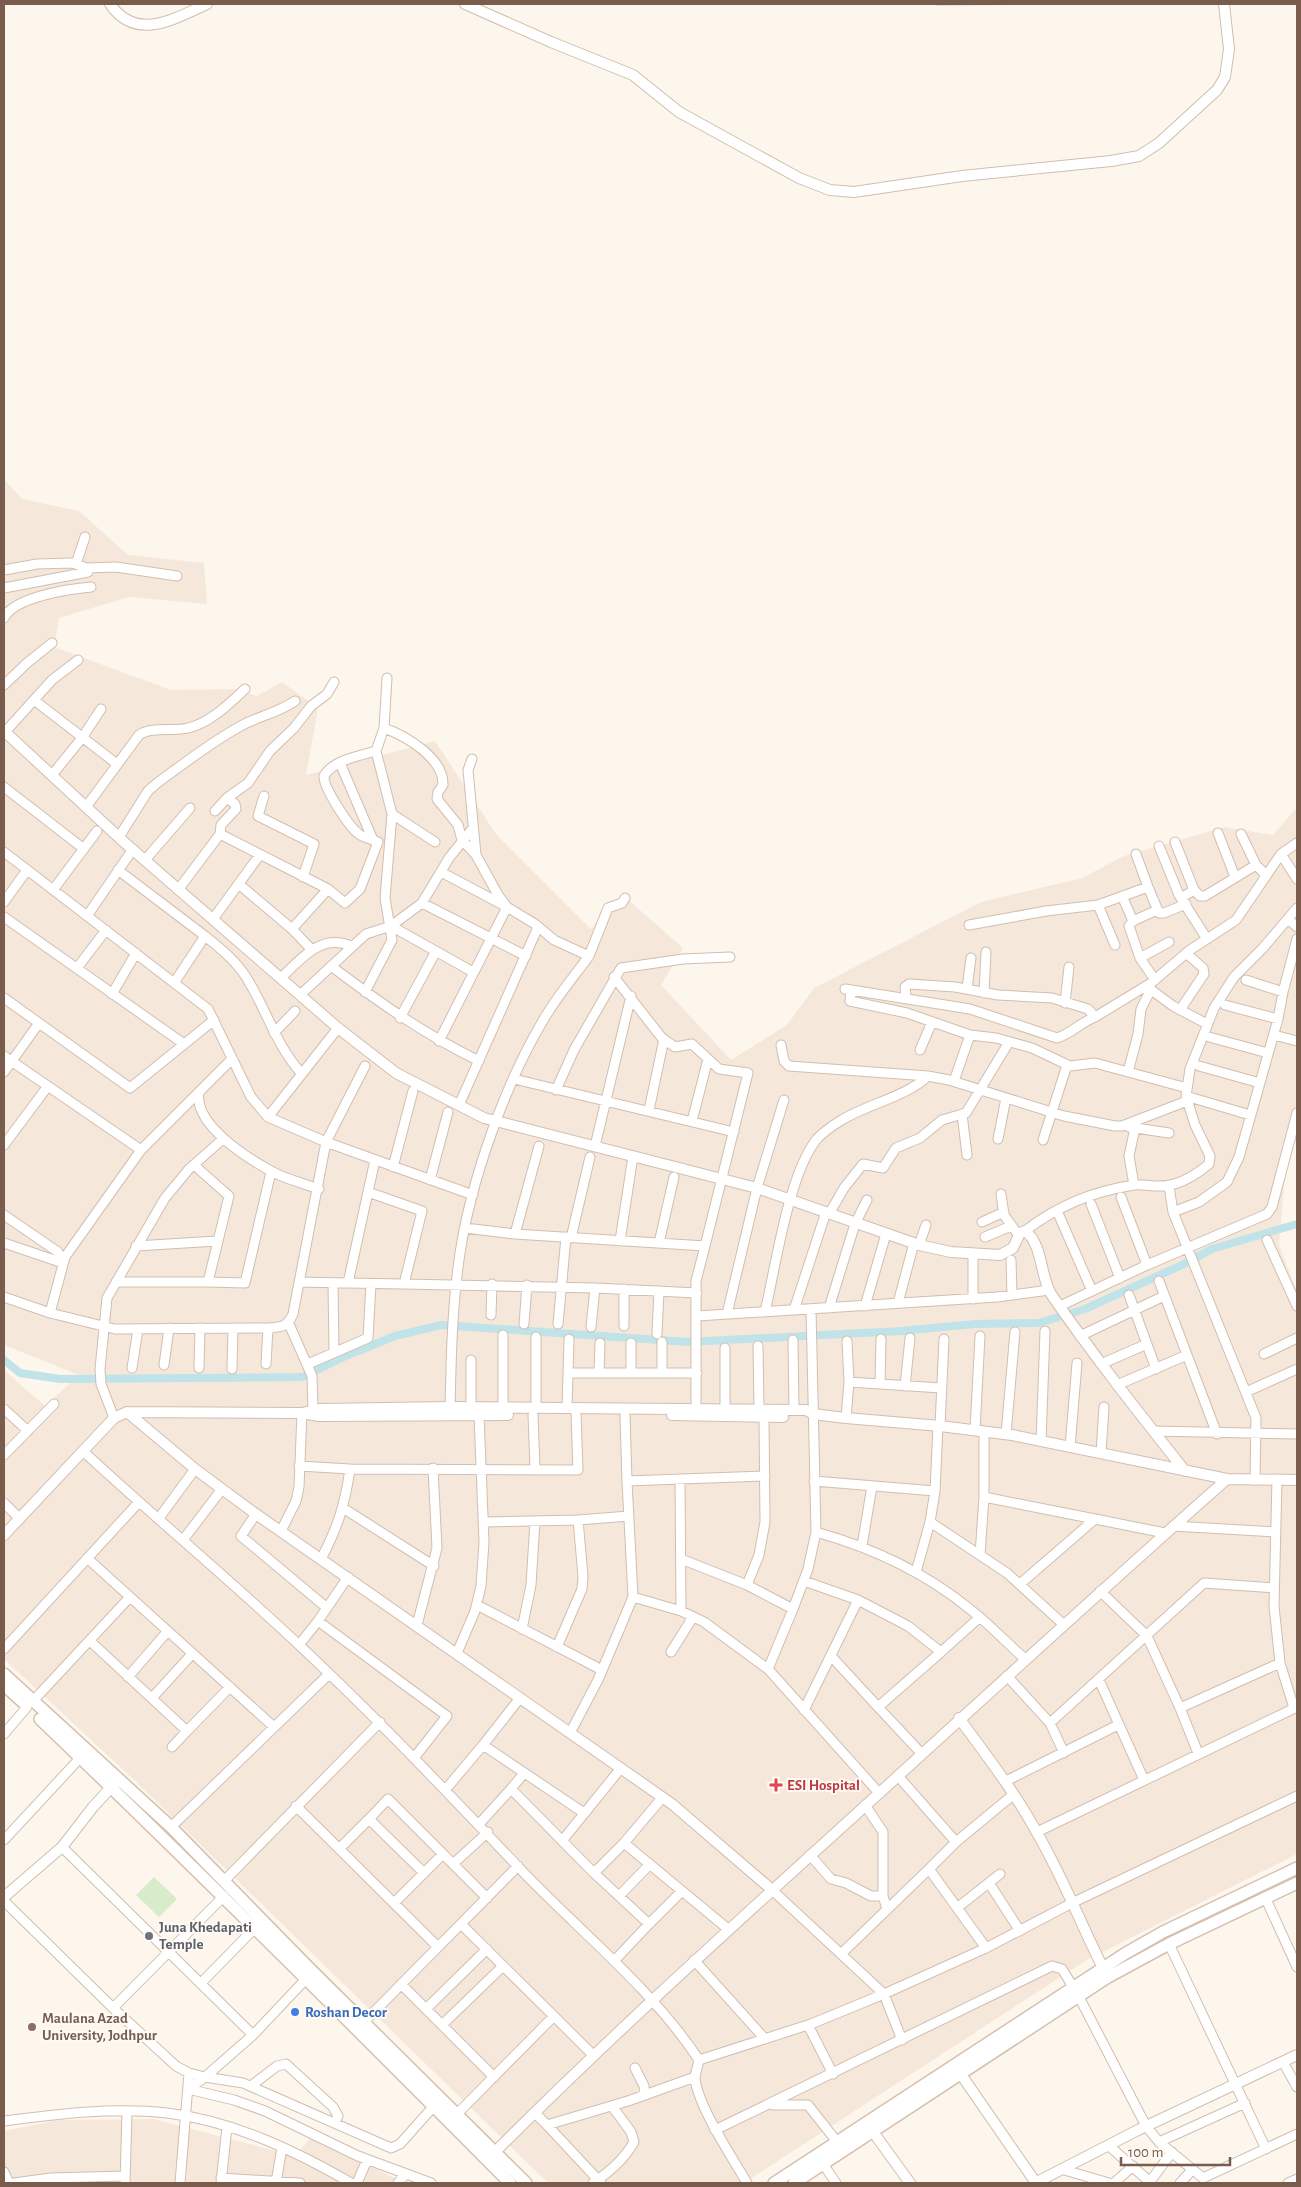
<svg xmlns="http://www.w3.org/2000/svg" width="1301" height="2187" viewBox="0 0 1301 2187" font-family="'Alegreya Sans',sans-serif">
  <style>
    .residential { fill: #f5e8da }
    .green { fill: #d8ecc9 }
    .water { fill: #bfe3e8; stroke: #a5d3da }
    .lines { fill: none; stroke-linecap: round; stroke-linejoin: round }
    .canal { stroke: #bfe3e8; stroke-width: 8 }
    .minor-casing { stroke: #d1beb0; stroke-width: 11 }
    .tertiary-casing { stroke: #d1beb0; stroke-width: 12 }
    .secondary-casing { stroke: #d6c0b0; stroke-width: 14 }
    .minor { stroke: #fff; stroke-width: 9 }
    .tertiary { stroke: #fff; stroke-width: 10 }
    .secondary { stroke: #fff; stroke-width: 11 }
    .health-dot { fill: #e0444e; stroke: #fffaf3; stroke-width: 2 }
    .worship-dot { fill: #6b7280; stroke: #fffaf3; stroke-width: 2 }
    .shop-dot { fill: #3f7fe0; stroke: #fffaf3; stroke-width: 2 }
    .education-dot { fill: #8d6e63; stroke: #fffaf3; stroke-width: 2 }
    .labels { text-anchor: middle; stroke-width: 4; stroke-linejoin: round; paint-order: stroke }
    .health-label { font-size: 15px; font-weight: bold; fill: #be3a42; stroke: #fffaf3; text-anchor: start }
    .worship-label { font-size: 15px; font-weight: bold; fill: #5b616d; stroke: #fffaf3; text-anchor: start }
    .shop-label { font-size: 15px; font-weight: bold; fill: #366cbe; stroke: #fffaf3; text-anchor: start }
    .education-label { font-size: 15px; font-weight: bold; fill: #785e54; stroke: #fffaf3; text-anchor: start }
  </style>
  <rect width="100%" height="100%" fill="#fdf6ec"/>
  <path class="residential" d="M4,479L22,499L79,511L128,555L204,563L207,604L129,597L59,618L54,647L171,690L237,689L257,696L282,682L318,708L306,775L435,741L496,834L591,929L625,897L683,948L661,985L731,1060L787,1025L814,988L981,902L1082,878L1124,856L1224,827L1273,835L1297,807V1121L1286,1162L1279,1245L1297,1292V1854L1085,1961L744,2183H548L132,1778L4,1659V1370L45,1406L79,1375L4,1345Z
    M153,2119L295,2156L312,2136L404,2183H4V2131L59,2120Z"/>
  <path class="green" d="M154,1877L177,1899L159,1917L136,1895Z"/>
  <path class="water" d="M935,4H1086L937,5Z"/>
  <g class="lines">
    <path class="canal" d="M4,1360L20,1373L60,1379L303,1377L341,1358L395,1336L441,1325L688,1342L901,1331L975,1324L1039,1323L1085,1309L1184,1264L1212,1249L1297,1224"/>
    <g class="minor-casing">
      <path id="minor" d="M76,564L85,537
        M4,570L37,564L72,563L87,568L116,567L177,576
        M4,588L88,572L87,568
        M4,618C14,597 69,589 91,587
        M4,685L27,663L52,643
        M34,700L117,764
        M384,728L387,678
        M5,732L52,680L78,660
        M472,759L468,770L476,855
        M340,763L373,840
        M52,775L82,738L101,709
        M4,787L84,849
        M264,796L258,816L314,844L303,877
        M86,807L139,735C152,726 173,732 188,728C210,723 229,704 245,689
        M215,811L227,798L248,783L270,751L294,728L311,706L327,694L334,682
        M392,814L435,842
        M1218,833L1235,877
        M220,834L328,889L345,903L360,889L378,842C372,839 364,838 359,834C349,827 323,787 324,776C333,760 359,756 376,751
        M1241,834L1256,865
        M119,837L148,791L156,784C183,764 210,743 239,727C258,716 278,713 295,701
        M1175,842L1194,890
        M1159,846L1179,895L1207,939
        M4,852L208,1009L251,1097L268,1117
        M1136,854L1148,887
        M1281,854L1297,843
        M145,860L190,808
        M118,870L205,936L174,983
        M441,872L507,907L535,924L554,940L589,956C573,978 554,1000 541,1024C504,1087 471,1181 460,1253C452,1306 451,1359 450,1412
        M240,885L292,929L312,950
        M53,890L97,831
        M178,890L220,834L221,825L236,809L235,804L227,798
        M1122,896L1133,921
        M1181,898L1194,890L1200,896H1205L1256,865L1266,875
        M4,902L27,870
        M422,903L526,956
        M1098,905L1115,945
        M87,916L133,849
        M4,917L184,1044
        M213,919L259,856
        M1288,919L1297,927
        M969,925L1046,911L1098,905L1148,887L1159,913H1164L1186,904
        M391,926L473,972
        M292,929L328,889
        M205,936C220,948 236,961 246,977C267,1010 275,1044 302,1074
        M589,956L608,908L622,903L625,898
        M1140,958L1169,942
        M331,966C380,1003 424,1034 479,1061
        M77,968L106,930
        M281,978C301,959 321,933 351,946
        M1155,980L1140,958L1129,926L1133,921L1157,910
        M1246,980L1283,992
        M1146,986L1173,1006L1207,1024
        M845,989L970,1009L1057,1038C1071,1034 1081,1022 1095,1017L1151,983L1190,950L1236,920L1281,854L1297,879
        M967,989L971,958
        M851,990L850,1001L907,1013L970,1035L996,1038L1032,1048L1070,1066L1095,1063L1187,1088
        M365,992L392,940L385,898L392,814L376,751L384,728C406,736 444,758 443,785L438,792L437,799L458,825L462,840L476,855L498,895L507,907L439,1041
        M984,993L986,952
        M112,994L136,953
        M300,995L366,934L391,926L422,903L449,858L473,828
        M906,997L905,987L909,984L955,987L998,995L1052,998L1088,1009L1095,1017
        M4,998L130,1088L214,1020
        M1065,1003L1069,967
        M1225,1005L1278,1019
        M1180,1010L1204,974L1203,968L1186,953
        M400,1018L436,951
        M274,1033L295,1011
        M1274,1035L1297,1041
        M1209,1037L1268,1053
        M781,1045L784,1061L789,1066L928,1076
        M920,1050L932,1022
        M4,1056L141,1150L65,1257L50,1313L4,1297
        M365,1066L326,1142L473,1195
        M1199,1066L1260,1083
        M4,1072L39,1023
        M1128,1072L1138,1034L1141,1009L1151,989
        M514,1079L734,1132
        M954,1081L970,1035
        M556,1090L574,1050L621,968L683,959L730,957
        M199,1092C193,1124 247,1158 271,1171C285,1179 303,1183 319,1189
        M1186,1096L1250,1115
        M459,1105L538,927
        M649,1110L664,1039
        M962,1114L967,1155
        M692,1121L708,1059
        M1129,1127L1169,1133
        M998,1139L1006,1098
        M1043,1140L1067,1065
        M4,1145L48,1086
        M595,1146L631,996
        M141,1150L232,1059
        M393,1167L413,1091
        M430,1180L448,1112
        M1134,1185L1129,1156L1135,1128
        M1169,1186L1173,1212
        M1001,1194L1004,1215L1019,1236
        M1091,1204L1120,1278
        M1058,1213L1092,1291
        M829,1214L844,1188L863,1164L883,1168L896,1148L920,1138L942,1120L966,1113L1009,1042
        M4,1215L58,1252L63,1263
        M982,1222L1004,1212
        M465,1228L515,1234L539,1146
        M1025,1231C1057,1206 1094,1191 1134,1185C1146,1184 1158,1188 1169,1185C1184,1183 1198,1173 1209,1164L1210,1156L1195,1125L1186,1096L1190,1069L1214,1008L1234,977L1263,948L1297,908
        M515,1234L705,1246L748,1073L719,1069L692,1044L675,1047L662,1038L614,977
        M985,1237L1011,1226
        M571,1238L590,1157
        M1267,1240L1297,1306
        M620,1241L633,1156
        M4,1243L63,1263
        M659,1243L674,1177
        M919,1245L926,1225
        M136,1246L217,1241
        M973,1254V1299
        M1011,1260L1012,1295
        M1147,1265L1267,1214L1272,1207L1297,1113
        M1159,1281L1217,1434
        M116,1282H208L229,1196L194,1165
        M208,1282L245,1283L271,1172
        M299,1282L348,1283L375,1160
        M333,1283L334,1353
        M348,1283L404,1284L422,1211L368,1192
        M404,1284L595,1288L591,1327
        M595,1288L697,1293
        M1129,1295L1156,1369
        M898,1303L914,1243
        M865,1306L886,1234
        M1060,1306L1147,1265L1121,1197
        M829,1308L855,1224L867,1200
        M811,1309L816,1532C873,1548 925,1572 971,1610C990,1625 1007,1643 1025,1659
        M794,1310L826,1212
        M765,1312C776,1265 788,1177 816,1140C822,1133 832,1126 840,1121C867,1104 906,1097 928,1076L949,1080L1064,1116L1115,1126H1122L1187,1101
        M50,1313L115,1329L268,1328C282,1327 287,1327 293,1314L326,1142L268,1117L338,1028
        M727,1314L757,1188L784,1100
        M491,1315L492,1284
        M697,1316L997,1297L1049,1290
        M289,1324L312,1376L313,1410
        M524,1324L527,1285
        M558,1324L566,1237
        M624,1326V1289
        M657,1334L659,1291
        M503,1335V1408
        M1080,1336L1164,1296
        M536,1337V1408
        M793,1340L794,1410
        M662,1342V1373
        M758,1346L759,1409
        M1264,1354L1297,1338
        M266,1364L268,1328
        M308,1364L368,1338L371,1284
        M1101,1364L1147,1344
        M164,1365L169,1328
        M132,1368L138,1329
        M199,1368L200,1328
        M232,1369L233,1328
        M569,1373H697
        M599,1373L600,1343
        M631,1373V1343
        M849,1382L941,1388
        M880,1383L881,1339
        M1117,1385L1187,1355
        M905,1386L910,1338
        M1246,1392L1297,1369
        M471,1407V1360
        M567,1408L569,1339
        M4,1409L28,1431
        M696,1409V1281L705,1246
        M725,1409V1348
        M533,1415L535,1469
        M625,1415L627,1481
        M764,1417L765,1522L759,1555L747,1585L793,1609L808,1569L816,1532
        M114,1418L101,1384L100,1369L107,1298L165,1198L189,1169L223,1139
        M846,1418L849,1382L847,1341
        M940,1426L944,1339
        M975,1430L980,1336
        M984,1431V1497L1095,1519
        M1153,1431L1297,1434
        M1006,1434L1015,1332
        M1041,1441L1045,1331
        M1070,1447L1077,1363
        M84,1452C154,1517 228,1578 298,1644C376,1717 450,1795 524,1873C583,1934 652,1989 699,2060L811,2024L884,1994L986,1948L1074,1902L1297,1796
        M1101,1453L1104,1407
        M4,1455L54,1404
        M299,1466L350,1469L578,1470L576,1414
        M680,1479L681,1611
        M1255,1480L1256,1418L1173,1212L1199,1202L1227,1182L1239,1157L1278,1019L1283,992L1297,939
        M1277,1480L1274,1606L1280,1663L1294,1708
        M814,1481L935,1491
        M4,1503L20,1519
        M343,1508L434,1566
        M256,1514L241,1536L327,1608
        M159,1518L195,1469
        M483,1522L578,1520
        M930,1522L1007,1573L1063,1624
        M1173,1526L1276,1532
        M281,1531L296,1501L299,1487L302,1413
        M183,1540L222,1489
        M862,1546L872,1486
        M980,1555L984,1497
        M87,1558L274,1727
        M321,1559C338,1527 345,1504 350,1469
        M681,1559L747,1585
        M916,1572L930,1522L935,1491L938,1426
        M804,1581L858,1600
        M1020,1584L1095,1519L1165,1533
        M1100,1591L1147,1636L1180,1708L1280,1663
        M633,1597L681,1611L704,1622L768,1669
        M477,1605L602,1670
        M793,1609L768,1669L879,1793
        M318,1621L348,1577
        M417,1625L437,1548L433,1468
        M522,1629L531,1585L535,1521
        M90,1641L187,1731L230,1687
        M299,1645L318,1621L447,1716L414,1758
        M557,1647L582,1589L583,1576L578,1520L629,1516
        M4,1649L139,1502
        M671,1652L693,1617
        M457,1653L475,1611L481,1586L484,1542L479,1415
        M831,1656L878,1707
        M1007,1676L1050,1723L1204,1583L1274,1588
        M128,1677L167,1632
        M1099,1680L1144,1780
        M152,1698L192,1654
        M33,1701L129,1598
        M1180,1708L1198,1753
        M804,1710L858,1600L908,1626L941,1652L980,1617
        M1050,1723L1064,1753
        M570,1733L598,1680L633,1597L627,1481L765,1476
        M4,1734L27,1707
        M483,1745L520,1698
        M172,1747L187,1731
        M921,1753L878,1707L941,1652
        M898,1776L956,1842L1014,1794
        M1006,1781L1118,1725
        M446,1789L483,1745L584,1813
        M511,1789L524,1773
        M865,1805L883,1832V1896L887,1909
        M296,1806L438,1947
        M369,1819L388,1799L487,1898
        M479,1824L511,1789L594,1873L624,1843L728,1929
        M171,1827L329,1674
        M1037,1832L1297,1707
        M4,1840L81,1757
        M562,1841L621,1768
        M956,1842L929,1869L986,1948
        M624,1843L662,1798
        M62,1847L253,2035L205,2077L189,2073
        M339,1849L369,1819L424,1873L394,1903
        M810,1855L831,1879L846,1883L871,1896H883
        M453,1864L488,1832
        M424,1873L443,1854
        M594,1873L649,1924L614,1961
        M224,1881L380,1722
        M989,1883L1020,1931
        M771,1889L884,1994L902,2040
        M619,1896L650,1864
        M1265,1897L1297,1967
        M4,1901L113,2008L176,2066L189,2073L180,2183
        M957,1908L1000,1874
        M461,1924L593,2055
        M649,1924L682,1891
        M1169,1944L1266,2149
        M841,1954L929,1869
        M694,1960L765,2039
        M201,1983L256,1927
        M401,1984L494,2077
        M113,2008L224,1896
        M426,2009L487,1949
        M363,2023L518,1866
        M442,2025L503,1966
        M808,2025L833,2074
        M253,2035L305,1980
        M699,2060C698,2066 695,2073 695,2079C699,2108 732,2157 747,2183
        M1283,2062L1297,2087
        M635,2068L644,2086L645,2095
        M251,2086L277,2066L286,2064L333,2107L338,2116L335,2122
        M188,2089L205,2077L243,2083L391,2148L400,2144L433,2107
        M188,2089L234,2100L265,2111L358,2156L431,2183
        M773,2105H808L838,2143
        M535,2113L547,2125L628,2101L695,2077
        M456,2115L554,2016
        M4,2121C57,2114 113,2107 167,2113C233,2121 294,2150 351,2183
        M547,2125L601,2183
        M715,2130L1052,1966L1062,1969L1078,1995L1146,2126L1159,2142L1203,2178L1297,2134
        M1159,2142L1245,2103
        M1108,2145L1150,2182
        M823,2164L836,2183
        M1061,2169L1109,2183
        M4,2172L9,2183
        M221,2178L300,2183
        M276,2182L282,2148
        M14,2183L51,2178L125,2176
        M125,2183L127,2111
        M221,2183L227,2127
        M357,2183L367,2160
        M398,2183L405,2175
        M593,2183C608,2173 625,2158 634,2142L631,2132L612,2106
        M1114,2183L1133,2166
        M1149,2183L1172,2152
        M1180,2183L1193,2169
        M1288,2183L1297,2179"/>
    </g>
    <g class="tertiary-casing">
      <path id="tertiary" d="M110,4C136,42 174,19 207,4
        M465,4L551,42L633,75L679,112L799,178L830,190L854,192L962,176L1111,161L1139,156L1159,143L1217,90L1225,77L1229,49L1224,4
        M4,731L125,843L338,1028L396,1073L484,1118L757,1188L919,1245L951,1252L1000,1255L1013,1248L1020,1233L1025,1231C1043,1244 1040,1276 1051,1294C1093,1355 1139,1413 1185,1471
        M127,1412L195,1469L253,1512L672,1804L771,1889
        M302,1413L319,1409L450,1407L806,1410L813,1414L846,1418L940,1426L1012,1435L1227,1479
        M672,1415L783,1417
        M4,1535L114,1418L127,1412L302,1413L319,1416L508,1415
        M959,1718C986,1755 1014,1791 1036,1831C1063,1877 1082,1927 1106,1974
        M4,1897L62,1847L93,1807L116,1782
        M960,2073L1036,2183
        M868,2125L910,2183
        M489,2158C621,2025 760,1902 898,1776C1007,1677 1116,1577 1227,1479L1297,1480
        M1035,2183L1138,2130L1297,2055"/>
    </g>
    <g class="secondary-casing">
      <path id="secondary" d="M4,1674L171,1827L310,1969L526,2183
        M4,1685L25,1704
        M40,1719C199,1871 355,2027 510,2183
        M774,2183L1126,1953L1163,1932L1297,1868
        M794,2183L1108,1977L1169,1944L1297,1883"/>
    </g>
    <use href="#minor" class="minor"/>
    <use href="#tertiary" class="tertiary"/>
    <use href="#secondary" class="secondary"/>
  </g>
  <path class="health-dot" d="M773.5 1777.5h5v5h5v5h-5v5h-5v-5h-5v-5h5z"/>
  <circle class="worship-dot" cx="149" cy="1936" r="5"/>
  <circle class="shop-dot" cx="295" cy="2012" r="5"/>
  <circle class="education-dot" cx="32" cy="2027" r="5"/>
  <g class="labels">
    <g class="health-label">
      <text x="787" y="1790">ESI Hospital</text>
    </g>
    <g class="worship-label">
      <text x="159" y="1932">Juna Khedapati<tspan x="159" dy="17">Temple</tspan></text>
    </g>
    <g class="shop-label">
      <text x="305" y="2017">Roshan Decor</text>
    </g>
    <g class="education-label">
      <text x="42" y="2023">Maulana Azad<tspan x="42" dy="17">University, Jodhpur</tspan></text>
    </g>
  </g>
  <rect width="1301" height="2187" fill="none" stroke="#7a5c4d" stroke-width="10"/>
  <path d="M1121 2157v8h109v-8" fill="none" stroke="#7a5c4d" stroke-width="2.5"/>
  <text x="1128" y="2157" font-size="15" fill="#7a5c4d" stroke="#fffaf3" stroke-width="4" paint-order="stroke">100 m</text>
</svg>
